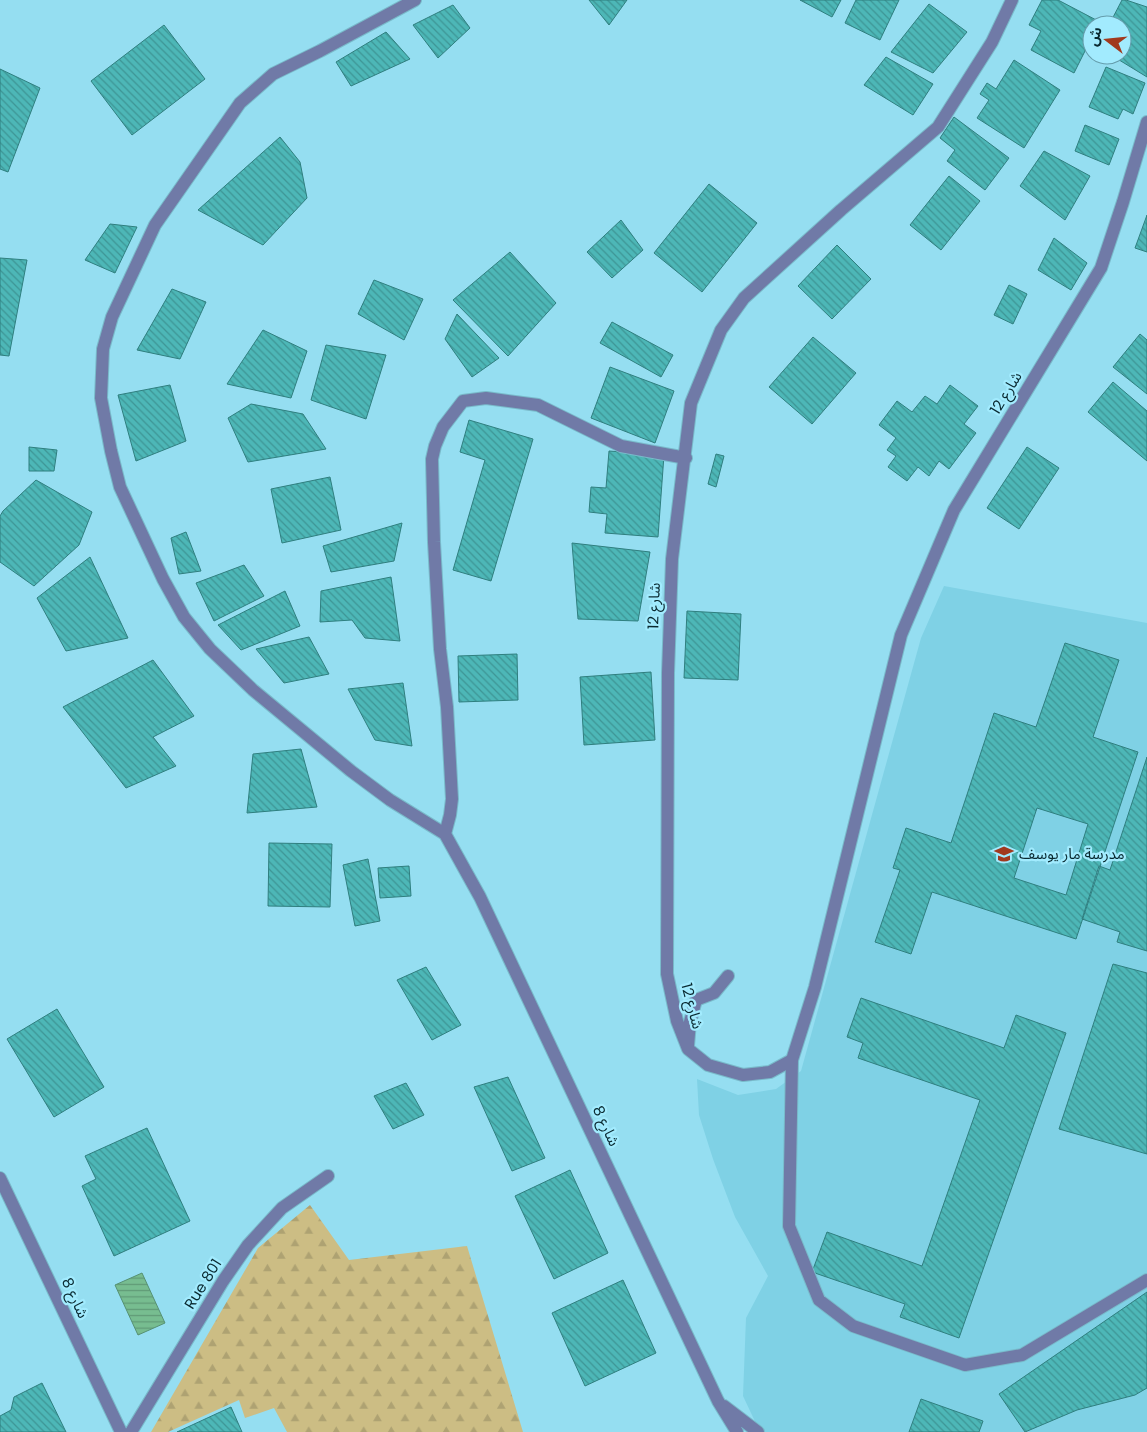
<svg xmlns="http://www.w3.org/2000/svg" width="1147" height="1432" viewBox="0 0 1147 1432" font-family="Poppins,'Noto Sans Arabic',sans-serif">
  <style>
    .built { fill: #7fd1e5 }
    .forest { fill: url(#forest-firs) }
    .water { fill: url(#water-rules); stroke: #569173 }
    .building { fill: url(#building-back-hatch); stroke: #2f7f7f; fill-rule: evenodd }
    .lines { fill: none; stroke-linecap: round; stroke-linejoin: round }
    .minor-casing { stroke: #79baca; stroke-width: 14 }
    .minor { stroke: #707aa7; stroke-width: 12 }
    .labels { text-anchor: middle; stroke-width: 4.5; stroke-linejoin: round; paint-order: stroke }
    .street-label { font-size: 15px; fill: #092930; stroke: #a2ebfe }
    .poi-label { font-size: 15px; fill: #092930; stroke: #a2ebfe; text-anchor: start }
  </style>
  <defs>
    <pattern id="forest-firs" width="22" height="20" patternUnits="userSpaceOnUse" patternTransform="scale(1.25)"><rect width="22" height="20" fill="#ccbd84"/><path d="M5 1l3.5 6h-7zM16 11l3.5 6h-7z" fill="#aea272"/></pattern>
    <pattern id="water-rules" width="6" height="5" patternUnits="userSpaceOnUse" patternTransform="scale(1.25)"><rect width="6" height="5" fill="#77bd90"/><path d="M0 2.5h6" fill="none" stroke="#609a76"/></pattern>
    <pattern id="building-back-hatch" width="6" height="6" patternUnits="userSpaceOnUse" patternTransform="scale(1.25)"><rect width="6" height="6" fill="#4db7b7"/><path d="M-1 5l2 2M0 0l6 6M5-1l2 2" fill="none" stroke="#3e9595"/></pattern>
  </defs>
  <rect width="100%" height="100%" fill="#95def1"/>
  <path class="built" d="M944,586L1147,623V1432H760L743,1396L746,1318L768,1276L735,1217L713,1159L699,1115L697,1079L738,1095L776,1089L801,1071L921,638Z"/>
  <path class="forest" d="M310,1205L349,1260L467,1246L523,1432H287L274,1408L245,1418L239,1400L168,1432H151L258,1248Z"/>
  <path class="water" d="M142,1273L165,1323L138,1335L115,1285Z"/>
  <path class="building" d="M589,0H627L609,25Z
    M800,0H841L832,17Z
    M856,0H899L880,40L845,23Z
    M1042,0H1058L1100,22L1098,25H1092V37L1074,73L1031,50L1041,31L1029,25Z
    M1122,0H1126L1147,7V77L1111,55H1122V25H1109Z
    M929,4L967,32L933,73L891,52Z
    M453,5L470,28L438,58L413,25Z
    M164,25L205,79L132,135L91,81Z
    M386,32L410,59L351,86L336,62Z
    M886,57L933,84L913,115L864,85Z
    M1014,60L1060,90L1024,148L977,118L989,100L980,94L987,83L996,89Z
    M1106,67L1145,83L1133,114L1123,109L1118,119L1089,107Z
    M0,69L40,88L8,172L0,169Z
    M954,117L1009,158L985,190L947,161L955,150L940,138Z
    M1085,125L1119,139L1109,165L1075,151Z
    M280,137L300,162L307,198L263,245L198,210Z
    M1044,151L1090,176L1065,220L1020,186Z
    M949,176L980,201L941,250L910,225Z
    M709,184L757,223L702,292L654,253Z
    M1147,215V252L1135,248Z
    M621,220L643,250L612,278L587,252Z
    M110,224L137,227L115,273L85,260Z
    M1054,238L1087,263L1071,290L1038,270Z
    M837,245L871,279L832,319L798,286Z
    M510,252L556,303L508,356L453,300Z
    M0,258L27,260L9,356L0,355Z
    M374,280L423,299L404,340L358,314Z
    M1009,285L1027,294L1013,324L994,315Z
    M172,289L206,302L180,359L137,350Z
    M457,314L499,358L472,377L445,339Z
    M612,322L673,355L661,377L600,343Z
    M263,330L307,351L291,398L227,384Z
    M1140,334L1147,340V394L1113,367Z
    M813,337L856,373L812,424L769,387Z
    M326,345L386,355L366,419L311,400Z
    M610,367L674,391L655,443L591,418Z
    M1113,382L1147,411V461L1088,412Z
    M170,385L186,441L136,461L118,395Z
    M950,385L978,406L964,424L976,433L949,469L939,461L929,476L918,467L907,481L888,467L896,456L887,450L896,438L879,425L897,401L912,412L925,396L937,404Z
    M251,404L303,414L326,449L248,462L228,418Z
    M469,420L533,439L491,581L453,570L485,460L460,452Z
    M29,447L57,450L54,471H29Z
    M1027,447L1059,468L1019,529L987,508Z
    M609,451L664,455L658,537L605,533L607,514L589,512L591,487L606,488Z
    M716,454L724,456L716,487L708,484Z
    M330,477L341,530L282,543L271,489Z
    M36,480L92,512L79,545L34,586L0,562V516L3,511Z
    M402,523L394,561L331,572L323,546Z
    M186,532L201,571L179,574L171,538Z
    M572,543L650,552L638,621L578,619Z
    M90,557L128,638L66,651L37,598Z
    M244,565L264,596L214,621L196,583Z
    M391,577L400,641L365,638L352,620L320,622L321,591Z
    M285,591L300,626L241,650L218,625Z
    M687,611L741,614L738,680L684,678Z
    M309,637L329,674L284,683L256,649Z
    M1065,643L1119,660L1093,737L1138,752L1076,939L932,892L911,954L875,942L900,870L893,868L906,828L951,843L994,713L1036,727ZM1037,808L1088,824L1066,895L1014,878Z
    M517,654L518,700L459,702L458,656Z
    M153,660L194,716L153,737L176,766L126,788L63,707Z
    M651,672L655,740L584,745L580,677Z
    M403,683L412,746L375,740L348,689Z
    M301,749L317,807L247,813L253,754Z
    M1147,757V951L1117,942L1120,932L1082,919L1099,866L1110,870Z
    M269,843L332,844L330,907L268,906Z
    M368,859L380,921L355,926L343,865Z
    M409,866L411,896L380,898L378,868Z
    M1113,964L1147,973V1154L1059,1129Z
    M426,967L461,1025L432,1040L397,980Z
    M861,998L1004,1048L1016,1015L1066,1033L959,1338L900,1317L905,1304L812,1272L827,1232L922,1266L980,1100L858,1058L863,1043L847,1037Z
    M57,1009L104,1087L54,1117L7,1039Z
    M508,1077L545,1158L512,1171L474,1087Z
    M406,1083L424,1115L393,1129L374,1096Z
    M147,1128L190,1221L114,1256L82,1186L96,1179L85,1156Z
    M570,1170L608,1253L554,1279L515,1196Z
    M623,1280L656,1353L585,1386L552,1313Z
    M1147,1292V1388L1135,1395L1077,1410L1025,1432L999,1394Z
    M42,1383L66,1432H0V1416L11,1410L14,1397Z
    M921,1399L983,1421L979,1432H909Z
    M231,1407L242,1432H177Z"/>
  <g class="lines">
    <g class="minor-casing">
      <path id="minor" d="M415,0L320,51L273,74L240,103L155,225L112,317L103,349L101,398L111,451L120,487L163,579L184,617L210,649L253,690L351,771L390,800L445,834L480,897L718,1401L737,1432
        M1012,0L992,42L938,127L841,210L744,298L721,330L691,403L672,559L668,673L667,974L677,1021L688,1049L708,1065L743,1075L770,1072L792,1060L815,987L901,635L954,510L1101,268L1123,202L1147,122
        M445,834L450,815L452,799L447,707L440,649L434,542L432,459L435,446L443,427L463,401L486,398L538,405L621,446L686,458
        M688,1046L690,1022L696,1000L714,993L728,976
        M792,1060L789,1226L819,1300L853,1326L965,1365L1022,1355L1147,1280
        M0,1178L121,1432
        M724,1406L758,1432
        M131,1432L223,1281L248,1245L282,1208L328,1176"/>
    </g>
    <use href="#minor" class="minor"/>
  </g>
  <defs>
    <g id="school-bare" transform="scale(1.5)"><path d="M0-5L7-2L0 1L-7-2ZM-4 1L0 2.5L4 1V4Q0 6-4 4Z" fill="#a1391e" stroke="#a2ebfe" stroke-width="2.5" paint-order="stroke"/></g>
  </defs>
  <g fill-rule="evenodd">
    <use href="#school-bare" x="1004" y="854"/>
  </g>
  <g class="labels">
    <g class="street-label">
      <text transform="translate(1006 393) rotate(-59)" y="5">شارع 12</text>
      <text transform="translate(654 606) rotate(-88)" y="5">شارع 12</text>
      <text transform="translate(692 1006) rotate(75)" y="5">شارع 12</text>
      <text transform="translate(606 1126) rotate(65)" y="5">شارع 8</text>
      <text transform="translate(203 1284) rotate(-58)" y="5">Rue 801</text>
      <text transform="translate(75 1298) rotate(65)" y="5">شارع 8</text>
    </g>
    <g class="poi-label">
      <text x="1019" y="859">مدرسة مار يوسف</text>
    </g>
  </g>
  <g transform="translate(1107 40) rotate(286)"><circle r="24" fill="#a2ebfe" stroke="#659dac"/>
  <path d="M0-4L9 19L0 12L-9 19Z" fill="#a1391e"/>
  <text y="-8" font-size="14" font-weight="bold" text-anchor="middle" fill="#092930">ش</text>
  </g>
</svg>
